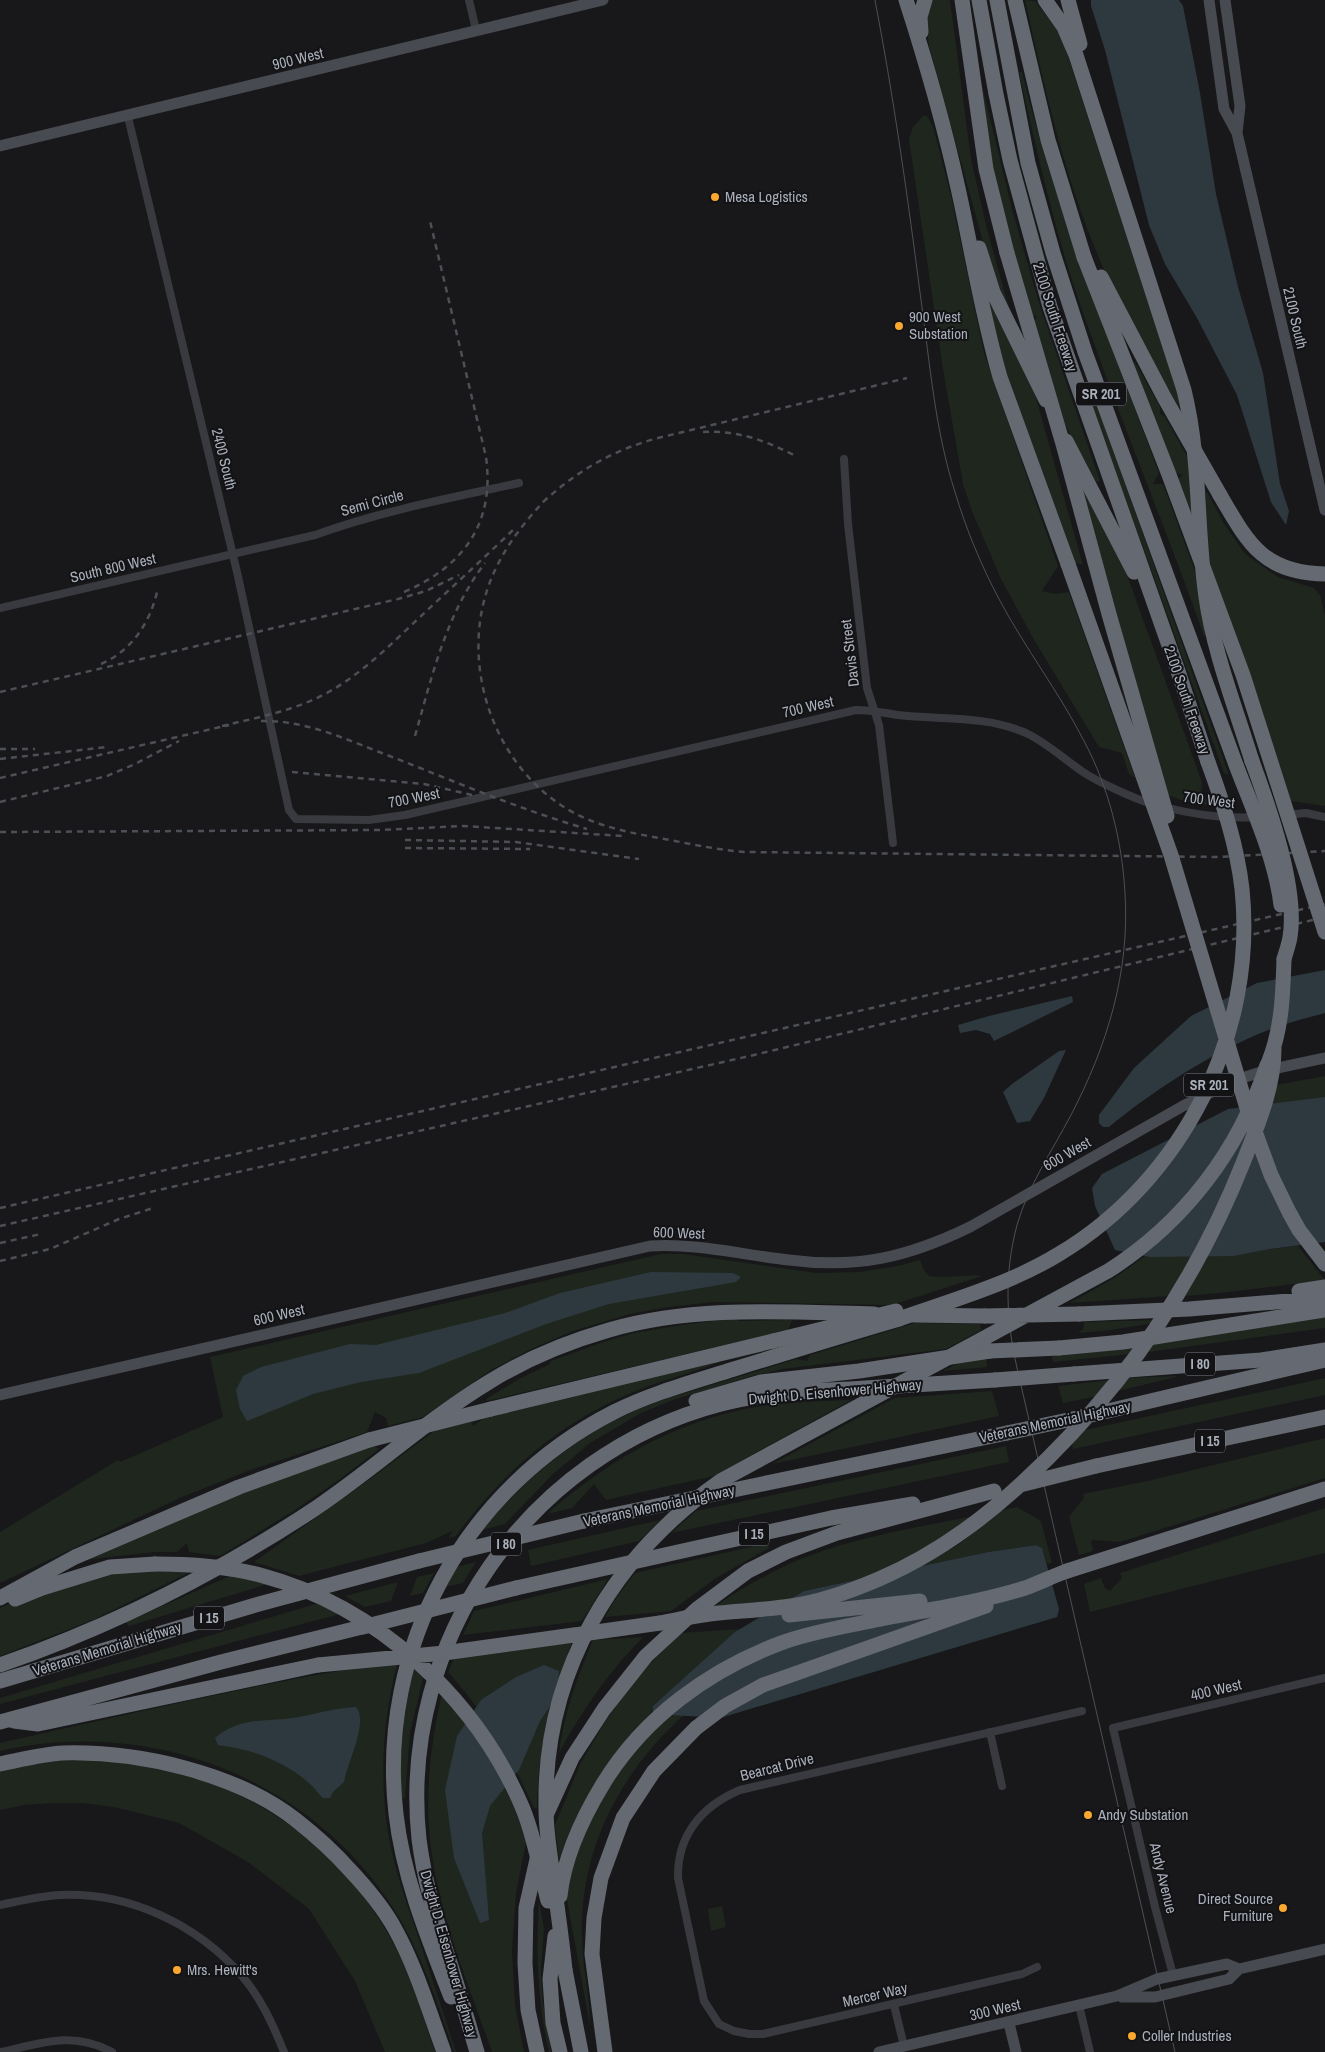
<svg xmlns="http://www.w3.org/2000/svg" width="1325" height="2052" viewBox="0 0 1325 2052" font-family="'Archivo Narrow',sans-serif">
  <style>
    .green { fill: #1e261e }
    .water { fill: #2d393f }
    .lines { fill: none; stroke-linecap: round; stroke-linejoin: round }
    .street { stroke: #393a40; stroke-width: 8 }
    .secondary { stroke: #474a50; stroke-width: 11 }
    .highway { stroke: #656971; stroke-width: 15 }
    .tram { stroke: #4c4f55; stroke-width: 1 }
    .rail { stroke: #4c4f55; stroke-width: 2.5; stroke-dasharray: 6 5; stroke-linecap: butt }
    .highway-bridge { stroke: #656971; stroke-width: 15 }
    .poi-dot { fill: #fba82f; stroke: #131316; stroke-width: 2 }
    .labels { text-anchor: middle; stroke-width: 4; stroke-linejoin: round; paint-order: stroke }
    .shield { fill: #131316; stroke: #7d818a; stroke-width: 1 }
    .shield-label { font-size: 14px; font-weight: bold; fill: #aab0bb }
    .street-label { font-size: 15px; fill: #aab0bb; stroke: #131316 }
    .poi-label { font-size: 15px; fill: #aab0bb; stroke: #131316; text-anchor: start }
  </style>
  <rect width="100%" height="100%" fill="#18181a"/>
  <path class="green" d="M931,0H950L971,159L987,229L1014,326L985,249L929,46L926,21Z
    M1025,0L1035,1L1055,27L1063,41L1137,269L1153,313L1184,415C1154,366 1125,317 1102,265C1065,180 1045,90 1025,0Z
    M1019,72H1022C1055,209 1110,340 1159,473L1153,484H1163L1198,579L1208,635L1204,636C1167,531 1124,429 1087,324C1057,242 1038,157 1019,72Z
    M981,81L1013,213L1039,303L1100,481L1096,482L1057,409L1033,322L1037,317L1030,313L996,190L980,82Z
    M923,116H927L933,126L951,196L984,353L1058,566L1042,591L1055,594L1069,592L1135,778L1129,774L1122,753L1099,747L1033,638L1001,579L972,511L963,484L943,369L909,139L913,127Z
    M989,301L1034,391L1083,565L1070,561L1008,386Z
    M1135,362L1160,407V414L1165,417L1191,463L1196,536L1175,481L1183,475L1172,472L1132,364Z
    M1086,388L1095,400L1229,775L1224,773Z
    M1073,466L1123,564L1202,782L1201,801L1207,798L1209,805L1193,804L1167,795Z
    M1205,488L1223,522L1245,554L1278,577L1314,588L1320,595L1325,615V806L1291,801L1210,573Z
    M1325,1076V1097L1271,1104L1276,1085Z
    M1298,1246L1325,1280L1229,1292L1185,1296L1207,1256H1234L1270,1249Z
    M661,1254H683L816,1273L860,1272L898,1266L920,1260L924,1270L929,1276C947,1279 964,1274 982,1276L892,1305L714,1302L668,1307L630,1314L573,1331L533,1348L491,1370L423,1417L388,1426L386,1418L375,1412L367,1432L253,1469L182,1497L0,1583V1532L118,1460L120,1462L223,1417L210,1357Z
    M1145,1256H1193L1169,1296L1070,1303L1116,1277Z
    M1325,1313V1328L1148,1352L1158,1338Z
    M736,1318L739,1321L792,1320L788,1330L487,1401L486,1399L519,1379L550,1364L551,1361L603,1342L634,1333L682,1325Z
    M1154,1320L1153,1323L1111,1330L1078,1333L1083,1329L1084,1322Z
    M915,1323L980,1324L981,1330L946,1349L783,1369L752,1376L676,1399L641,1413L590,1443L552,1475L505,1524L482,1530C523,1481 571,1440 630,1413C653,1402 678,1395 702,1388C733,1378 765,1369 796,1359L807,1361L810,1355Z
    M1141,1340L1131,1354L1053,1362L1051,1350Z
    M986,1357L987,1367L943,1371L966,1359Z
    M719,1360L720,1362C694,1372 667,1379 641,1389C565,1418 503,1471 456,1536L449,1538L452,1531L426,1543L299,1576L254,1562L366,1482L441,1426L471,1419L473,1426L492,1413Z
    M1176,1376V1377L1118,1391L1128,1378Z
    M1325,1378V1395L1073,1449L1072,1445L1085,1430Z
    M1110,1380L1098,1396L1063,1403L1058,1386Z
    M992,1391L999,1416L772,1464L895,1398Z
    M851,1400L714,1476L606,1500L594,1484L572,1508L551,1513L549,1512C609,1460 676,1421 755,1407C787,1402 819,1401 851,1400Z
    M1325,1438V1478L1120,1542L1091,1540L1093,1551L1079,1555L1069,1517L1084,1498L1083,1494L1152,1480Z
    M371,1444L379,1449L340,1479L295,1510L220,1556L189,1552L187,1543L177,1552H155L83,1560L146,1527Z
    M1006,1446L1009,1462L671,1533L696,1511Z
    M1017,1507L1041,1521L1052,1563L1047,1564L1042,1548L1036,1545L988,1552L922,1566L958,1545L1003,1510Z
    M1325,1508V1553L1090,1612L1084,1584L1101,1578L1105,1588L1110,1591L1122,1578L1120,1573Z
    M974,1516L917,1555L862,1579L804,1591L791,1599L714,1607C744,1587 775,1569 808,1556C861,1536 919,1527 974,1516Z
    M660,1520L639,1541L531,1566L528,1550Z
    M768,1543L769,1548L716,1578L671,1611L605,1617L616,1598L635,1573Z
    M476,1562L463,1583L445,1587L457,1567Z
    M192,1571L95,1619L0,1656V1608L19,1599L120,1572Z
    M434,1573L423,1593L410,1596L417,1577Z
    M230,1576L268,1584L129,1626L126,1622Z
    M608,1579L582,1621L463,1635L474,1611Z
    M398,1582L391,1601L365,1607L345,1596Z
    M319,1603L340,1614L0,1704V1698Z
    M741,1629L653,1706V1711L637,1729L588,1796L570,1831L559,1860L555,1825L580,1764L605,1722L625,1693L644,1670L681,1633Z
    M643,1637C609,1672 582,1710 559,1753C564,1713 577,1677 593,1640Z
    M572,1643C550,1695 538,1751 537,1808H534C512,1759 485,1713 448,1672L456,1654Z
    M398,1661C384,1713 380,1766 386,1819C391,1859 404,1896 417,1933C430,1973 443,2012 456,2052H454C437,2002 421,1951 392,1906C308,1777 149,1717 0,1751V1743C132,1713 264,1682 398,1661Z
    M413,1669L424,1674L410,1733L405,1798H401C400,1751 403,1716 413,1669Z
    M442,1693L487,1753L514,1806L526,1842L516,1893L512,1951L515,2005L524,2052H492C468,1983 438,1913 430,1840C425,1790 431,1742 442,1693Z
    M677,1714L684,1715C621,1771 580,1849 582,1935C582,1966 590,1995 590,2026L565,1889C576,1842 600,1796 629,1758C640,1743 655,1730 668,1716Z
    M113,1759C139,1765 174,1768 198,1777C208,1780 217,1785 226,1789C305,1824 367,1884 403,1963C416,1992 425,2022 435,2052H385L355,1981L309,1909L248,1862L179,1823L114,1807L82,1803H51L24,1805L0,1810V1769L48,1761Z
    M539,1901L544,1928L541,1970L543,2003L551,2052H549C537,2001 536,1952 539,1901Z
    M722,1906L726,1927L711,1931L708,1909Z"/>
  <path class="water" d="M1091,0H1179L1183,6L1200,93L1216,194L1238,287L1263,373L1280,484L1289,511L1286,525L1271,502L1237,395L1197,318L1165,264L1149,225L1105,50L1091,6Z
    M1325,970V1013C1298,1020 1270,1028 1245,1040C1198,1062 1149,1094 1109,1127H1103L1099,1123V1115L1134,1068L1191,1016L1257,983Z
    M1072,996L1073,1002L994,1041L990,1034L976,1030L960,1033L958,1025L989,1016Z
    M1066,1050L1044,1098L1030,1121L1017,1123L1003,1092L1012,1084L1059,1051Z
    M1325,1097V1242L1270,1249L1234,1256L1150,1257L1115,1250L1095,1206L1092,1188L1102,1174L1228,1109Z
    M651,1272L733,1273L741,1277L736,1282L609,1304L549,1323L419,1373L361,1382L313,1394L247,1421L240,1409L236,1390L243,1376L261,1367L350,1344L376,1345L505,1313L560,1293Z
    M1036,1545L1042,1548L1059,1609L1057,1617L720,1718L671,1715L653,1711V1706L735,1632L804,1591L988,1552Z
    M544,1665L559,1671L557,1696L540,1721L519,1770L490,1806L482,1833L489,1920L480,1923L454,1858L445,1790L457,1736L481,1700L516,1677Z
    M356,1707C369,1721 347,1764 344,1782L333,1792L330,1798H323C318,1794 315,1788 310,1784C285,1761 251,1749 218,1745L215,1738C242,1715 268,1723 299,1717C319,1713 336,1708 356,1707Z"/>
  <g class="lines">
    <path class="street" d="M469,0L476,30
      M128,117L237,572L289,810L296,819L369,820L405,815L856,710C871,710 884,713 898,715C941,720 984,715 1026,733C1047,743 1064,759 1083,772C1098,782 1135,799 1152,804
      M844,459L848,524L867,688L879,725L893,843
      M0,608L315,535C381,511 450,498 519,483
      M1164,807C1195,815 1226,819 1258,817
      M1285,815L1306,813L1325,817
      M990,1732L1002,1786
      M0,1905C20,1901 40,1896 60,1895C129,1892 197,1924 242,1976C261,1998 273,2025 284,2052
      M1037,1967L1022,1974L763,2034H749L734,2031L719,2024L704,2001L678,1878C677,1835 702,1806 740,1790L1082,1711
      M1173,1975L1155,1907L1113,1728L1325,1678
      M894,2005L904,2046
      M1079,2005L1090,2052
      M1,2052C42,2043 73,2031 112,2052"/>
    <path class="secondary" d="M1209,0L1224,109L1237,133
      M1225,0L1240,106L1237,133L1325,510
      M0,146L603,0
      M0,1395L650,1246C697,1243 743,1255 789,1260C858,1269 908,1257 970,1227L1183,1106L1236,1080L1264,1071L1325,1058
      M1122,1997H1155L1229,1979L1239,1969L1325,1949
      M1009,2023L1016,2052
      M879,2052L1117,1996L1157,1979L1227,1964L1239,1969"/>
    <path class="highway" d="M906,0C926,62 944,124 958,188C972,251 982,315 1000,377L1068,564
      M962,0L986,169L1007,253
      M979,0L996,94L1010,160L1050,307L1178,671L1208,762
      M997,0L1028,163L1053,253L1085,352L1236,765
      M1015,0L1048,140L1084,257
      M1045,0L1064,27L1076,55L1184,390C1201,458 1196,528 1206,597C1213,650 1236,709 1252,761
      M1068,0L1080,44
      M921,32L920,17L925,0
      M979,248L993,292L1046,400
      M1066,441L1134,572
      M1220,495C1248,543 1263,573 1325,574
      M1269,1061C1282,1028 1283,993 1284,959
      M1299,1291L1325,1287
      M1079,1314L1189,1309L1325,1298
      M914,1315L985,1316
      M1059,1348L1123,1342L1325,1310
      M1074,1374L1261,1360L1325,1350
      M696,1401L761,1382L859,1371L990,1351
      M491,1409L773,1341
      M1082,1417L1325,1360
      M1096,1466L1325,1417
      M584,1521L1007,1433
      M1067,1571L1325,1489
      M516,1588L831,1518L913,1504
      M0,1598L75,1557L239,1487L369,1440
      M15,1599L42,1588L110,1567L155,1564
      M575,1635L660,1623
      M0,1665C112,1626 218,1573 316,1508C375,1468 428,1419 489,1382C526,1359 567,1342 609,1330C695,1305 785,1312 874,1314
      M0,1681L259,1604L419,1561
      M14,1721L38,1724L318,1665
      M0,1722L221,1662L362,1627
      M0,1764C20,1760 43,1754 63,1753C139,1751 236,1773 296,1820C315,1835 333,1851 349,1869C366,1887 383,1907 395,1929C416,1967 429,2011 444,2052
      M547,1813L572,1758L604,1709L646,1656L697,1609L748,1571L786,1552L837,1533L994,1491
      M565,1970L581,2052
      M451,1997C428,1938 403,1877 396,1814C377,1647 465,1488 614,1412C652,1393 693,1382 734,1369C789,1352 844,1335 899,1319
      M477,2052C467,2019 458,1986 447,1954C435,1916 424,1879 419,1839C398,1641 529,1454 721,1404C764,1393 806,1391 849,1389C898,1386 946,1383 995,1380
      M537,2052L528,2010L525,1963L526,1908L538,1855"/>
    <path class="tram" d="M875,0C894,99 908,199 921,300C930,364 935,430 955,492C966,529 981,565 999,599C1025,648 1059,692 1084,741C1109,788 1122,841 1125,893C1130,972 1107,1046 1071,1115C1052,1151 1028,1186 1017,1225C1004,1274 1006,1319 1017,1368L1175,2052"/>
    <path class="rail" d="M703,432C738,430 766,441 796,456
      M547,498C527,519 509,541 496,568C454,654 490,769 576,814C606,829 637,834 670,840C695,845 720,850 745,852L1220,857L1325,851
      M543,502C577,471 613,450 658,438L907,378
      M404,592C464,566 495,523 486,457L430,221
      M101,664C133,650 151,621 158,588
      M0,692L398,599L426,591L459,575
      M261,721C309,720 351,742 395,758C458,783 522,810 587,829
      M222,726C255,718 288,712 319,697C358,678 389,646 420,617C451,588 483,559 514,529
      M415,736C432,676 446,614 485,563
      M0,749H35
      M0,759L107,747
      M292,772L424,784L472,795
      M0,778L229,725
      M0,802L107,776L133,765L179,741
      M0,832L381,830L463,826L623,836
      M405,840L516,842L639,859
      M405,848L530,849
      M0,1208L1325,904
      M0,1226L754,1055L1325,917
      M0,1243L41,1234
      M0,1261L50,1249L119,1219L153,1208"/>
    <path class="highway-bridge" d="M1007,253L1063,444L1109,614L1167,816
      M1084,257L1168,472L1243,675L1325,932
      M1101,277L1164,397L1220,495
      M1068,564L1171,855L1249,1115L1271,1175L1289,1212L1299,1230L1325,1264
      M1252,761C1269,807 1298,889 1290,937C1289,944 1286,952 1284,959
      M1236,765C1253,810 1275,857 1281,905
      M985,1316L1079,1314
      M899,1319C953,1300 1010,1284 1059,1254C1183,1180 1257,1033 1242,889C1237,845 1223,803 1208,762
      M773,1341L896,1311
      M990,1351L1059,1348
      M995,1380L1074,1374
      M1007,1433L1082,1417
      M369,1440L491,1409
      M1024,1484L1096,1466
      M419,1561L584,1521
      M155,1564C191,1564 226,1566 260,1575C377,1606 477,1699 523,1809C535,1839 540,1870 548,1901
      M789,1615L920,1601
      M660,1623C676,1620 693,1616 710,1614C737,1611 764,1610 791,1606C821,1602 851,1591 879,1579C932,1556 979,1523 1022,1483C1119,1394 1194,1286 1243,1163C1257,1127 1274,1088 1274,1049
      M363,1627L516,1588
      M318,1665L444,1653L574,1635
      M560,1896C564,1857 583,1817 603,1784C644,1717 709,1670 781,1643C808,1633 837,1628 866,1622C918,1611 974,1604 1025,1588C1039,1583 1053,1576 1067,1571
      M555,1936L550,1979L553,2023L560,2052
      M565,1970C562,1941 558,1912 554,1884C551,1859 546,1834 546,1809C543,1672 613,1556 722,1480L1108,1271C1185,1222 1239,1150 1267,1065
      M605,2052L592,1954L594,1918L601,1878L623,1818L654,1771L696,1728L725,1706L763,1685L986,1606"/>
  </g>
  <g class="poi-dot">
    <circle cx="715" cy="197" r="5"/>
    <circle cx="899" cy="326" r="5"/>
    <circle cx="1088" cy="1815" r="5"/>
    <circle cx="1283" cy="1908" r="5"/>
    <circle cx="177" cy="1970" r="5"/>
    <circle cx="1132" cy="2036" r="5"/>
  </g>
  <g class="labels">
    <g class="shield">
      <rect x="1076" y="382.5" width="50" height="23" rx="4"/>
      <rect x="1184" y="1073.5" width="50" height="23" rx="4"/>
      <rect x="1185" y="1352.5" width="30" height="23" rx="4"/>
      <rect x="1195" y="1429.5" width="30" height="23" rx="4"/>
      <rect x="739" y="1522.5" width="30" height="23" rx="4"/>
      <rect x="491" y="1532.5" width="30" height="23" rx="4"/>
      <rect x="194" y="1606.5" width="30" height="23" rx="4"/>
    </g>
    <g class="shield-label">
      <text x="1101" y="399">SR 201</text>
      <text x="1209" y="1090">SR 201</text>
      <text x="1200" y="1369">I 80</text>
      <text x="1210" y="1446">I 15</text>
      <text x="754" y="1539">I 15</text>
      <text x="506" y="1549">I 80</text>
      <text x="209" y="1623">I 15</text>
    </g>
    <g class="street-label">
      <text transform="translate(298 59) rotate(-14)" y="5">900 West</text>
      <text transform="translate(1055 317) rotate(72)" y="5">2100 South Freeway</text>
      <text transform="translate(1295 318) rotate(77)" y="5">2100 South</text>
      <text transform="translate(224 459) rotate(76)" y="5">2400 South</text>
      <text transform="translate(372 503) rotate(-15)" y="5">Semi Circle</text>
      <text transform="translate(113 568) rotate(-13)" y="5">South 800 West</text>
      <text transform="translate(850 653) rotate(-97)" y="5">Davis Street</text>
      <text transform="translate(1187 700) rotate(71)" y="5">2100 South Freeway</text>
      <text transform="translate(808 707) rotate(-13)" y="5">700 West</text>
      <text transform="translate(414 798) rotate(-11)" y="5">700 West</text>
      <text transform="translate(1209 800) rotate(7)" y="5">700 West</text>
      <text transform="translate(1067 1154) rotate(-30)" y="5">600 West</text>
      <text transform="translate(679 1233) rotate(2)" y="5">600 West</text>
      <text transform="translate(279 1315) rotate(-13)" y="5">600 West</text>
      <text transform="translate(835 1392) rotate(-5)" y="5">Dwight D. Eisenhower Highway</text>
      <text transform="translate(1055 1422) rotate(-12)" y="5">Veterans Memorial Highway</text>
      <text transform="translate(659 1506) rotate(-12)" y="5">Veterans Memorial Highway</text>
      <text transform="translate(107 1649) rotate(-17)" y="5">Veterans Memorial Highway</text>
      <text transform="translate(1216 1690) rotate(-13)" y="5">400 West</text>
      <text transform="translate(777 1767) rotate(-14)" y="5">Bearcat Drive</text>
      <text transform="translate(1163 1878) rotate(76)" y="5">Andy Avenue</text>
      <text transform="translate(449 1954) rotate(74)" y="5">Dwight D. Eisenhower Highway</text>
      <text transform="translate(875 1995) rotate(-13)" y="5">Mercer Way</text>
      <text transform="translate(995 2010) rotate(-13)" y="5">300 West</text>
    </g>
    <g class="poi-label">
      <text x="725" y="202">Mesa Logistics</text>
      <text x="909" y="322">900 West<tspan x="909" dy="17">Substation</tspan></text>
      <text x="1098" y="1820">Andy Substation</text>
      <text x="1273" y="1904" text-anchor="end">Direct Source<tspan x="1273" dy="17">Furniture</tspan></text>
      <text x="187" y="1975">Mrs. Hewitt's</text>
      <text x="1142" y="2041">Coller Industries</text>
    </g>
  </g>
</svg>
